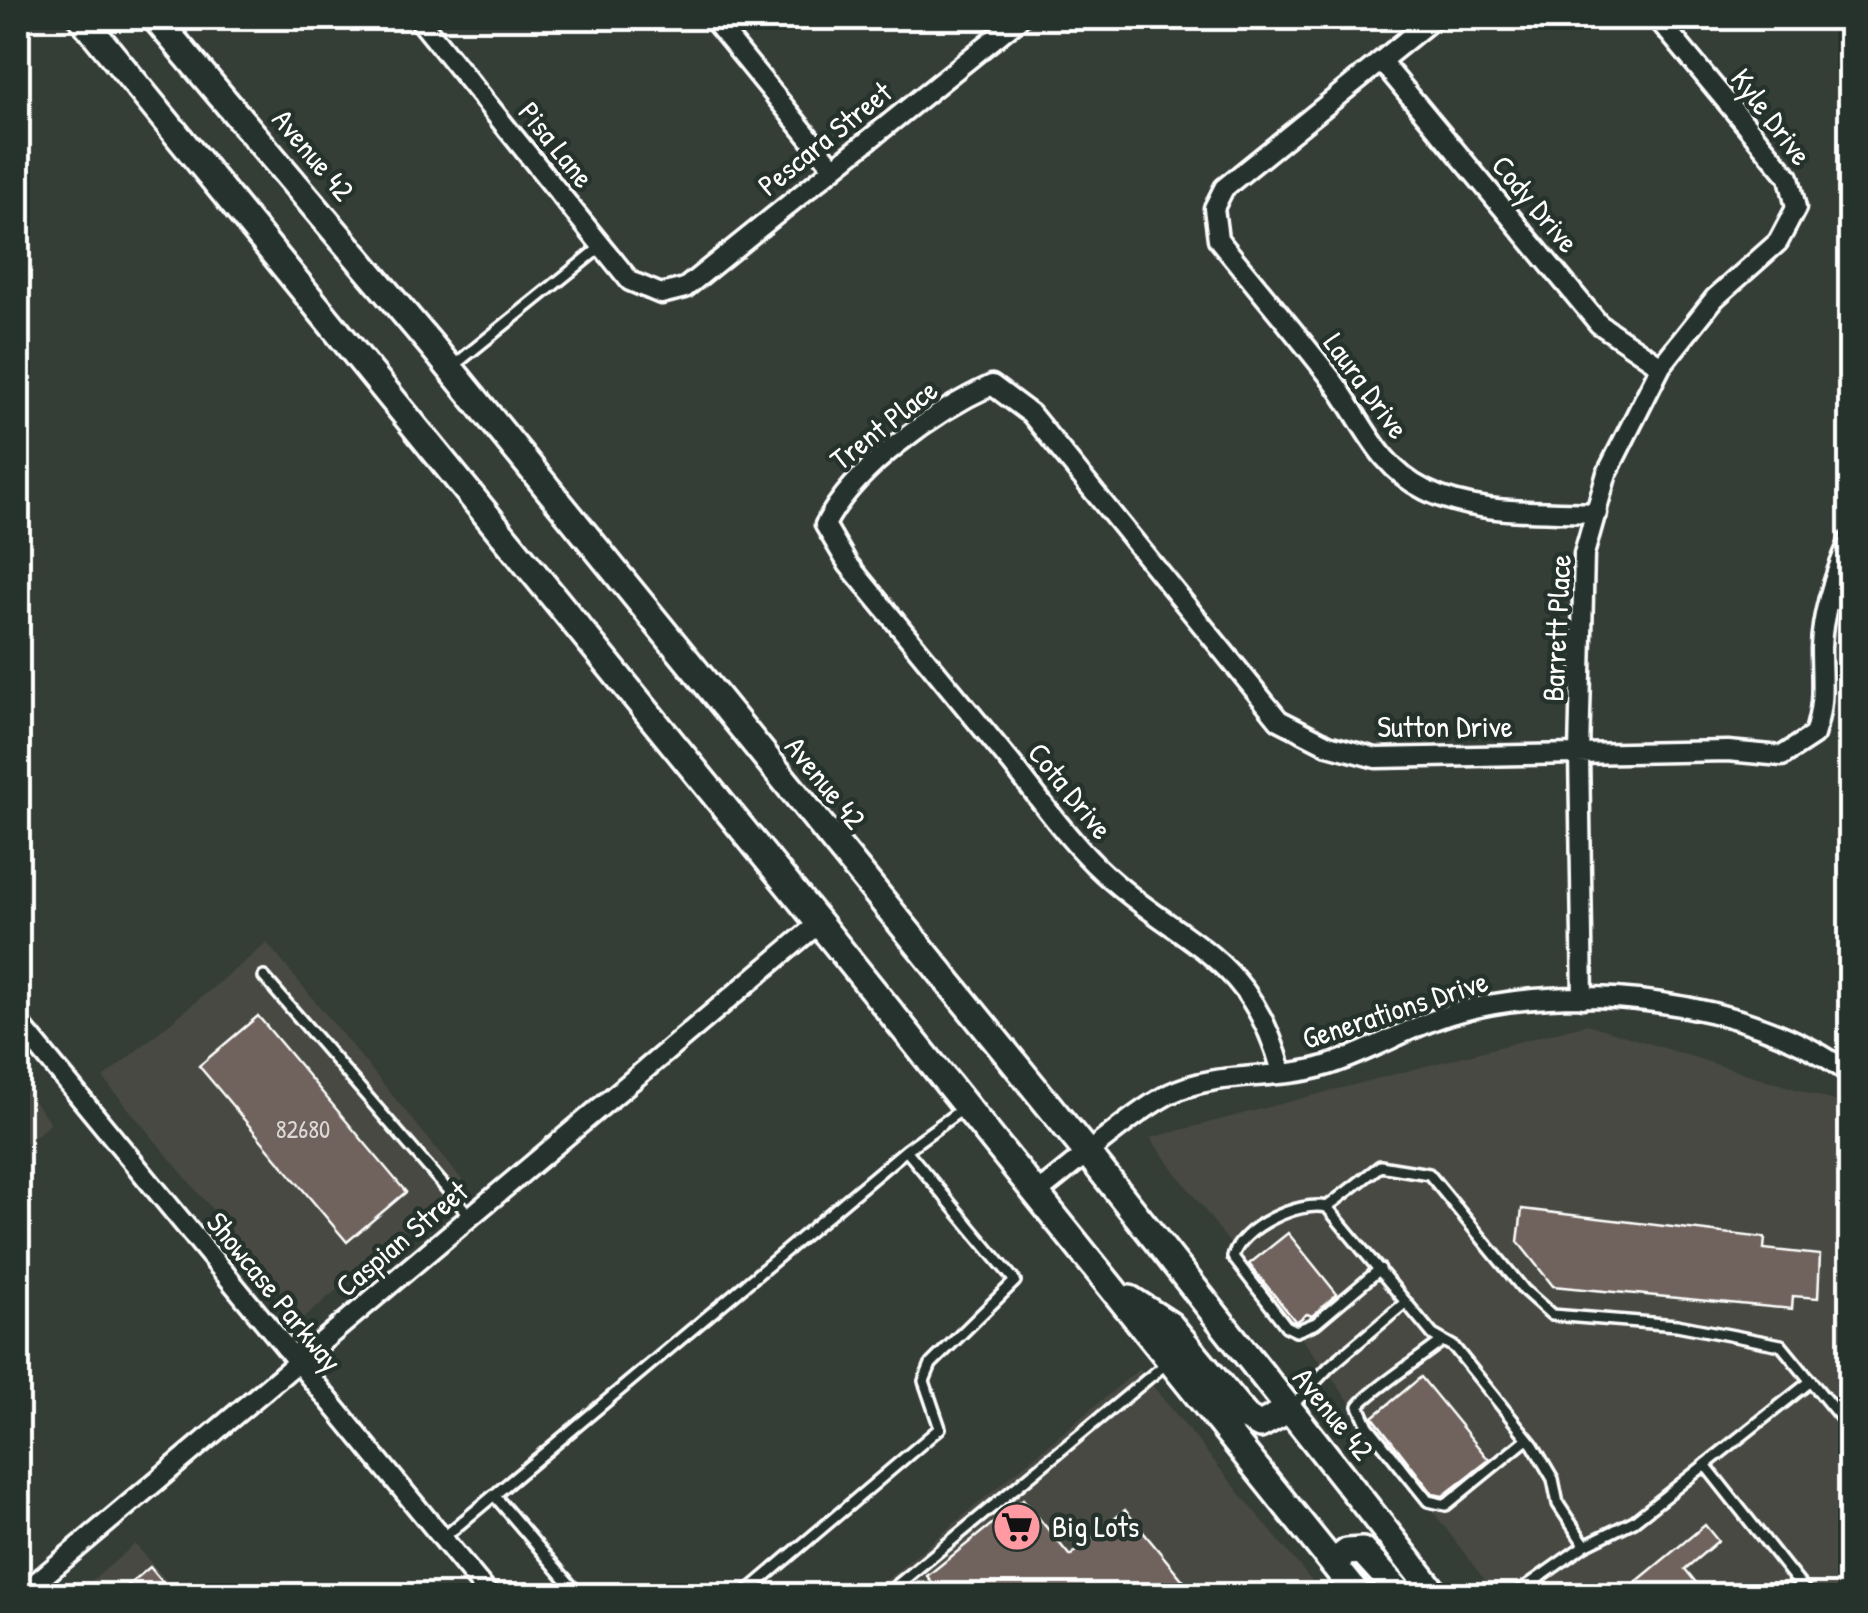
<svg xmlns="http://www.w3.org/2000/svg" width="1868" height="1613" viewBox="0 0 1868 1613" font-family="'Patrick Hand',sans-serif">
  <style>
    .built { fill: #474942 }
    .building { fill: #70645d; stroke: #fff; stroke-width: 2.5 }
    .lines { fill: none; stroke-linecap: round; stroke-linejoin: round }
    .service-casing { stroke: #fff; stroke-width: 16 }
    .minor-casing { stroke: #fff; stroke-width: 25 }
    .secondary-casing { stroke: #fff; stroke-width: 32 }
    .service { stroke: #26332d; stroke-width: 9 }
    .minor { stroke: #26332d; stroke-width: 18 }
    .secondary { stroke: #26332d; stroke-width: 25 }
    .labels { text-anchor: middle; stroke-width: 9; stroke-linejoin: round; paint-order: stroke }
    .number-label { font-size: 25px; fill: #dbd8d6 }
    .street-label { font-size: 30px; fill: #fff; stroke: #26332d }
    .poi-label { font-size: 30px; fill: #fff; stroke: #26332d; text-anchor: start }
  </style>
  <rect width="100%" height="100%" fill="#353d37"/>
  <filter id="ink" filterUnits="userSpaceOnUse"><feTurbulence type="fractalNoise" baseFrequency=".01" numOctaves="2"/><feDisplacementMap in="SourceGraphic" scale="20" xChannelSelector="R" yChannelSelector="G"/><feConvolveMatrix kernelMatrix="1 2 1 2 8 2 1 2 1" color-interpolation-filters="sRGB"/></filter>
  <g filter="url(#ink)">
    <path class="built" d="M267,943L463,1181L303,1319L103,1078Z
      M1587,1024L1850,1106V1595H1496L1150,1138Z
      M18,1081L51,1123L18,1151Z
      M1139,1369L1323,1595L867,1596Z
      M135,1544L179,1595L74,1596Z"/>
    <path class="building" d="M258,1016L406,1192L347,1242L199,1066Z
      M1522,1209L1765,1238L1764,1249L1820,1255L1818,1298L1793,1296L1792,1309L1553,1286L1518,1242Z
      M1288,1233L1337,1294L1312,1316L1307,1314L1296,1322L1249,1264Z
      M1421,1377L1489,1460L1443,1496L1433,1494L1373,1417Z
      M1023,1499L1070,1556L1125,1510L1196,1596H943L927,1576Z
      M1705,1525L1718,1541L1685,1569L1707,1596H1619Z
      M150,1567L174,1596H115Z"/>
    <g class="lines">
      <g class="service-casing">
        <path id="service" d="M452,367L602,246
          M264,977L471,1217
          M1327,1207C1299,1200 1240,1228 1233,1257L1286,1326L1296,1331L1316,1323L1380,1269
          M1442,1341C1426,1354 1365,1395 1359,1406L1368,1426L1428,1501L1446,1505L1527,1439
          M1290,1408L1329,1367L1406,1302
          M1706,1466L1809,1596
          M494,1495L580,1596
          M443,1538L906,1150L965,1107
          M1585,1545L1558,1504L1553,1479L1533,1445L1454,1347L1433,1335L1327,1207L1380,1166L1429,1174L1524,1290L1552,1315L1677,1325L1781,1345L1850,1429
          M742,1596L940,1428L924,1381L931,1364L1015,1281L906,1150
          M884,1596L1168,1362
          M1513,1596L1585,1545L1634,1521L1811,1381"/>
      </g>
      <g class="minor-casing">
        <path id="minor" d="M418,18L630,281L661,294L685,288L1020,18
          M712,18L834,168
          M1434,18L1224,188L1214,208L1218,239C1256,286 1296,333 1333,381C1363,421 1378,467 1425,490C1476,516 1541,510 1597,513
          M1381,61L1599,324L1661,366
          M1583,998L1579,754L1584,554L1607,473L1661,366L1715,298L1778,242L1796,208L1789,177L1657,18
          M18,1022L490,1596
          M1282,1072C1249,948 1176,944 1094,864C1064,834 1038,797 1012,764C957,697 902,630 848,564L825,525C854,468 935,411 992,385L1031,414L1279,720L1328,745L1376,758L1728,751L1782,756L1814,735C1825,701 1821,683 1821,648C1822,611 1835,574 1850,540
          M1036,1194C1073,1166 1131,1114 1169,1094C1217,1070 1276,1081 1325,1066C1369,1053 1408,1027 1451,1014C1569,979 1751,998 1850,1074
          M20,1596L819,923"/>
      </g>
      <g class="secondary-casing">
        <path id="secondary" d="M82,18L819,923L1359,1596
          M155,18L432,346L1089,1155L1437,1596
          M1130,1299L1170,1325L1247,1418L1260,1425L1288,1410
          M1333,1563L1347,1552L1362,1551L1403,1596"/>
      </g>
      <use href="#service" class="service"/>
      <use href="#minor" class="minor"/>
      <use href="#secondary" class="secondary"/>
    </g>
  </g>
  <defs>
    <g id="supermarket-disc" transform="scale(2.5)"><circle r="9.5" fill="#ff9aa2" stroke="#26332d"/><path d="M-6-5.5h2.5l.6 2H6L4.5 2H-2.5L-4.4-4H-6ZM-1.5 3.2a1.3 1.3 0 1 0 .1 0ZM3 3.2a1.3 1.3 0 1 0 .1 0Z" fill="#111"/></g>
  </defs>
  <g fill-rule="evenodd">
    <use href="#supermarket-disc" x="1017" y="1527"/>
  </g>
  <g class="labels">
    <g class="number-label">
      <text x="303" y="1138">82680</text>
    </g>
    <g class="street-label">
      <text transform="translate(1771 117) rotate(53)" y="10">Kyle Drive</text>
      <text transform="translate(825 139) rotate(-39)" y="10">Pescara Street</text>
      <text transform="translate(556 145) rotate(51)" y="10">Pisa Lane</text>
      <text transform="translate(313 155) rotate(50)" y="10">Avenue 42</text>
      <text transform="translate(1535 204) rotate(50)" y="10">Cody Drive</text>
      <text transform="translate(1366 386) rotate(54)" y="10">Laura Drive</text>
      <text transform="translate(884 425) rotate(-38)" y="10">Trent Place</text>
      <text transform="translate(1557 628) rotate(-87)" y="10">Barrett Place</text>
      <text x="1445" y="737">Sutton Drive</text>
      <text transform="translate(825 783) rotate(51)" y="10">Avenue 42</text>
      <text transform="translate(1070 791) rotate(51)" y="10">Cota Drive</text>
      <text transform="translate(1395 1010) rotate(-18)" y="10">Generations Drive</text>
      <text transform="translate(402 1239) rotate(-40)" y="10">Caspian Street</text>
      <text transform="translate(274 1292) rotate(51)" y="10">Showcase Parkway</text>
      <text transform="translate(1333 1414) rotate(51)" y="10">Avenue 42</text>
    </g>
    <g class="poi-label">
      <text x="1052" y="1537">Big Lots</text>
    </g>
  </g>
  <rect width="1868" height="1613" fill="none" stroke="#26332d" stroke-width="60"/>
  <rect x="30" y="30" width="1808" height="1553" fill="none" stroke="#fff" stroke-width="4" filter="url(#ink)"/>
</svg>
